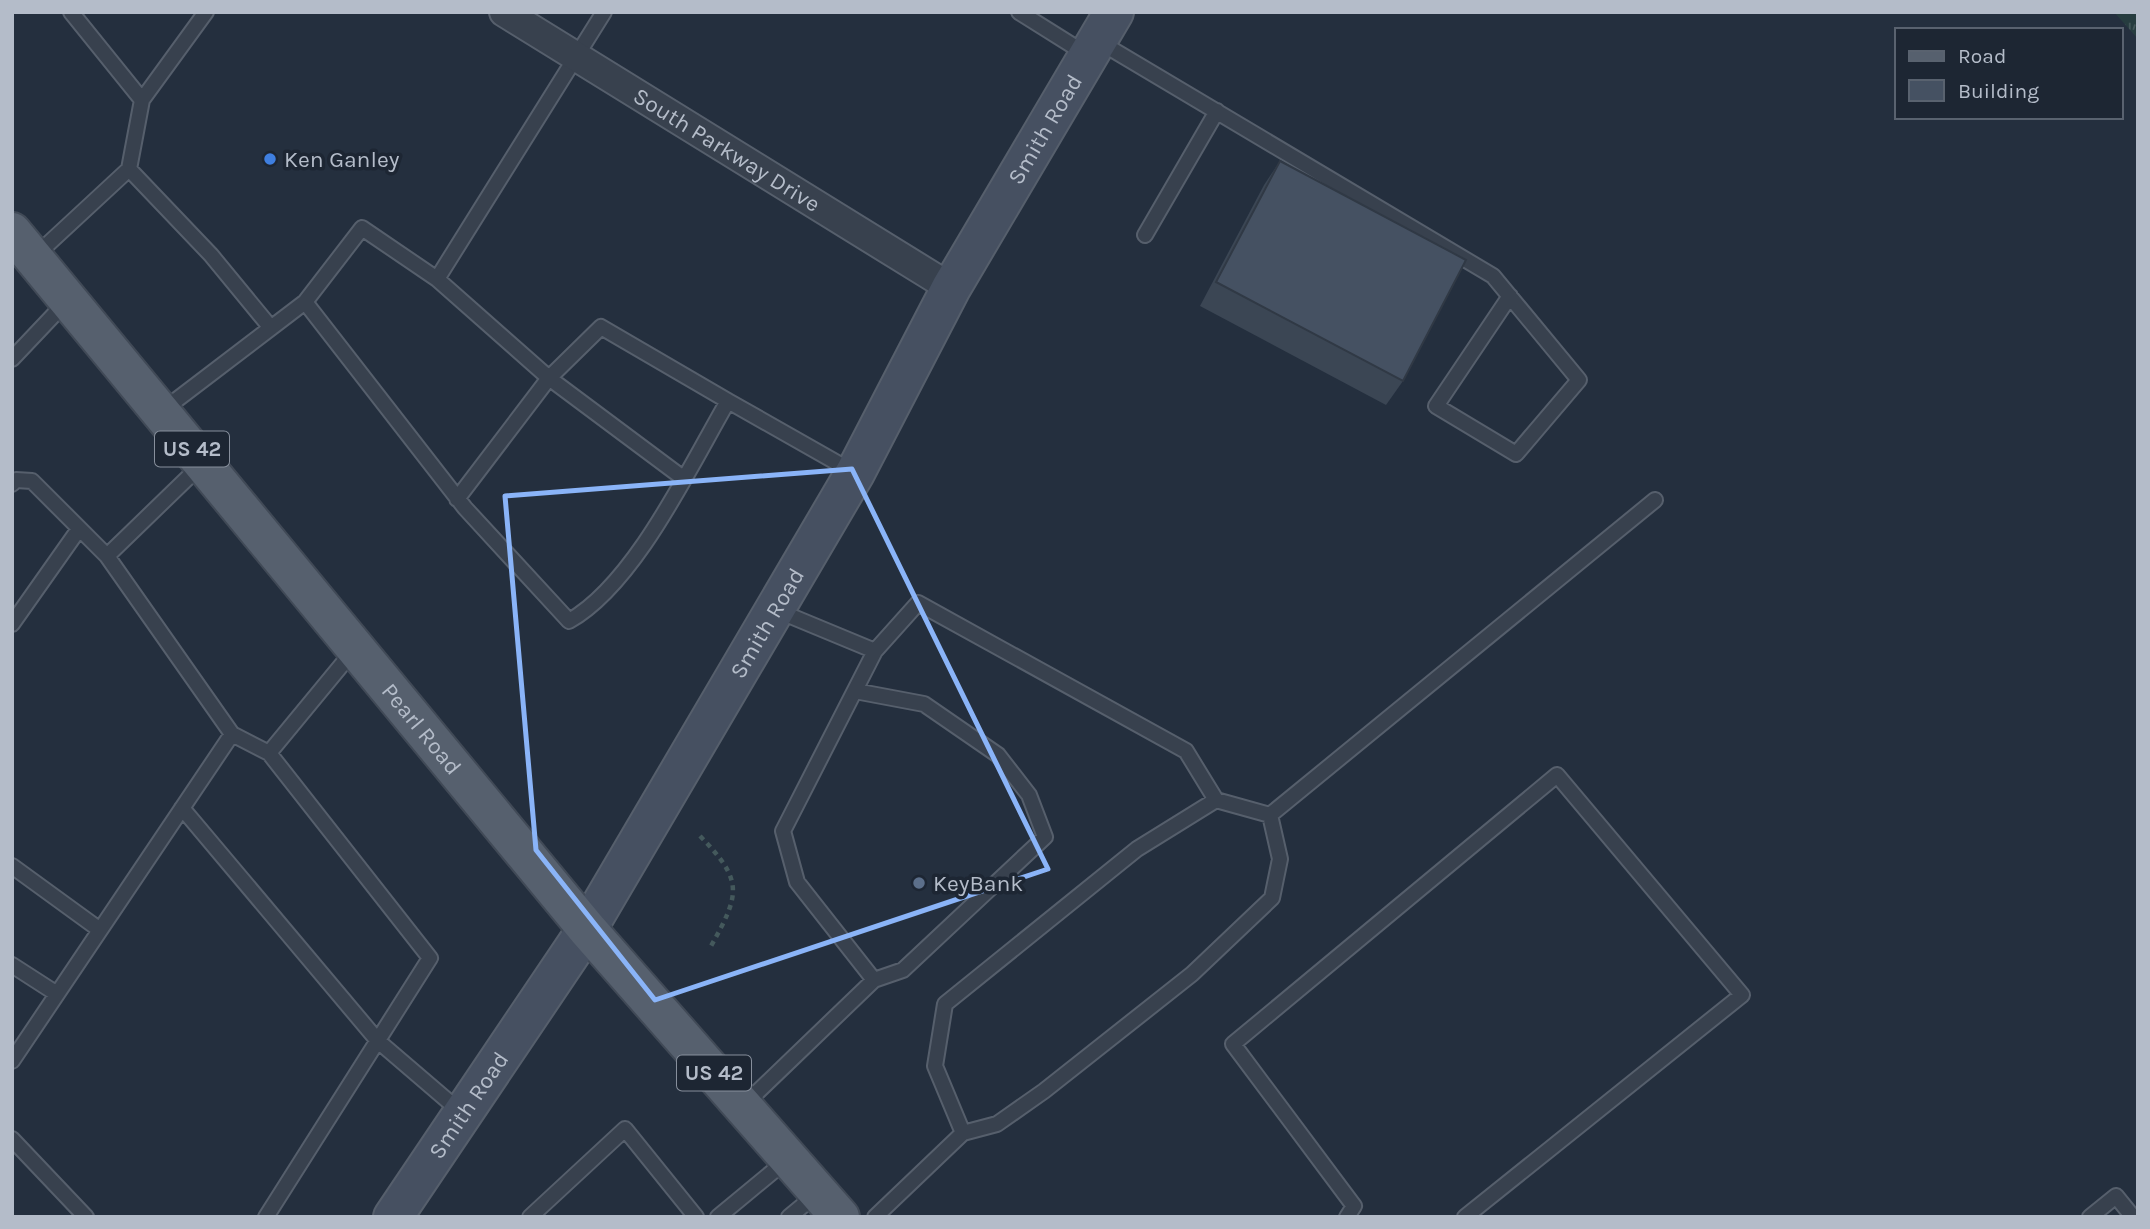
<svg xmlns="http://www.w3.org/2000/svg" width="2150" height="1229" viewBox="0 0 2150 1229" font-family="Karla,sans-serif">
  <style>
    .grass { fill: url(#grass-tufts) }
    .lines { fill: none; stroke-linecap: round; stroke-linejoin: round }
    .service-casing { stroke: #565f6c; stroke-width: 18 }
    .minor-casing { stroke: #565f6c; stroke-width: 32 }
    .secondary-casing { stroke: #565f6c; stroke-width: 42 }
    .primary-casing { stroke: #414a57; stroke-width: 42 }
    .path { stroke: #44595c; stroke-width: 4.5; stroke-dasharray: 5 5; stroke-linecap: butt }
    .service { stroke: #38414e; stroke-width: 14 }
    .minor { stroke: #38414e; stroke-width: 28 }
    .secondary { stroke: #465061; stroke-width: 38 }
    .primary { stroke: #56606e; stroke-width: 38 }
    .wall { fill: #3b4654 }
    .building { fill: #455162; stroke: #303945; stroke-width: 2 }
    .marked { fill: none; stroke: #8ab4f8; stroke-width: 5; stroke-linejoin: round }
    .shop-dot { fill: #3f7fe0; stroke: #1d2633; stroke-width: 2.5 }
    .service-dot { fill: #5c6f8a; stroke: #1d2633; stroke-width: 2.5 }
    .labels { text-anchor: middle; stroke-width: 7; stroke-linejoin: round; paint-order: stroke }
    .shield { fill: #1d2633; stroke: #878f9c; stroke-width: 2 }
    .shield-label { font-size: 21px; font-weight: bold; fill: #b4bcc9 }
    .street-label { font-size: 23px; fill: #b4bcc9; stroke: #1d2633 }
    .poi-label { font-size: 23px; fill: #b4bcc9; stroke: #1d2633; text-anchor: start }
  </style>
  <defs>
    <pattern id="grass-tufts" width="24" height="20" patternUnits="userSpaceOnUse" patternTransform="scale(1.75)"><rect width="24" height="20" fill="#263c3f"/><path d="M3 7l-1-3M5 7V3M7 7l1-3M15 17l-1-3M17 17v-4M19 17l1-3" fill="none" stroke="#435659"/></pattern>
  </defs>
  <rect width="100%" height="100%" fill="#242f3e"/>
  <path class="grass" d="M2114,12H2138V39Z"/>
  <g class="lines">
    <g class="service-casing">
      <path id="service" d="M71,12L142,100
        M1019,12L1086,54
        M1098,41L1493,276L1579,380L1516,454L1436,406L1510,296
        M129,169L142,100L206,12
        M1145,235L1217,111
        M34,257L129,169L211,255L271,328
        M437,279L604,12
        M305,302L362,228L437,279L549,378L457,499
        M12,359L66,302
        M162,411L305,302L465,508L569,621C635,584 690,466 728,401L855,473
        M683,478L549,378L601,327L728,401
        M12,484L16,480L32,481L107,556
        M776,610L875,651L918,603L1186,751L1216,800
        M12,624L79,529
        M855,691L924,704L998,755L1029,795L1045,837L903,970L874,980
        M232,734L269,753
        M182,808L378,1041L462,1113
        M1270,815L1655,500
        M12,866L100,930
        M12,965L57,994
        M12,1061L232,734L107,556L202,464
        M745,1104L874,980L797,882L783,831L875,651
        M12,1139L86,1217
        M266,1217L430,958L269,753L354,650
        M530,1217L625,1129L696,1217
        M718,1217L788,1159
        M789,1217L818,1193
        M875,1217L963,1133L997,1124L1044,1091L1192,974L1272,898L1280,859L1270,815L1216,800L1137,849L945,1004L935,1066L963,1133
        M1347,1217L1354,1206L1233,1044L1557,775L1742,995L1465,1217
        M2090,1217L2116,1196L2133,1217"/>
    </g>
    <g class="minor-casing">
      <g id="minor">
        <path id="s1" d="M504,12L951,288"/>
      </g>
    </g>
    <g class="secondary-casing">
      <g id="secondary">
        <path id="s2" d="M393,1217L587,929L855,473L951,288L1114,12"/>
      </g>
    </g>
    <g class="primary-casing">
      <g id="primary">
        <path id="s3" d="M12,232L587,929L840,1217"/>
      </g>
    </g>
    <path class="path" d="M700,836C744,881 740,894 711,946"/>
    <use href="#service" class="service"/>
    <use href="#minor" class="minor"/>
    <use href="#secondary" class="secondary"/>
    <use href="#primary" class="primary"/>
  </g>
  <path class="wall" d="M1280,161L1403,381L1386,405L1200,306L1264,185Z"/>
  <path class="building" d="M1280,161L1466,260L1403,381L1216,282Z"/>
  <path class="marked" d="M852,469L1048,869L655,1000L536,850L505,496Z"/>
  <circle class="shop-dot" cx="270" cy="159" r="7"/>
  <circle class="service-dot" cx="919" cy="883" r="7"/>
  <g class="labels">
    <g class="shield">
      <rect x="155" y="431.5" width="74" height="35" rx="5"/>
      <rect x="677" y="1055.5" width="74" height="35" rx="5"/>
    </g>
    <g class="shield-label">
      <text x="192" y="456">US 42</text>
      <text x="714" y="1080">US 42</text>
    </g>
    <g class="street-label">
      <text dy="8" stroke="none"><textPath href="#s2" startOffset="1269">Smith Road</textPath></text>
      <text dy="8" stroke="none"><textPath href="#s1" startOffset="262">South Parkway Drive</textPath></text>
      <text dy="8" stroke="none"><textPath href="#s2" startOffset="702">Smith Road</textPath></text>
      <text dy="8" stroke="none"><textPath href="#s3" startOffset="644">Pearl Road</textPath></text>
      <text dy="8" stroke="none"><textPath href="#s2" startOffset="135">Smith Road</textPath></text>
    </g>
    <g class="poi-label">
      <text x="284" y="167">Ken Ganley</text>
      <text x="933" y="891">KeyBank</text>
    </g>
  </g>
  <rect width="2150" height="1229" fill="none" stroke="#b4bcc9" stroke-width="28"/>
  <rect x="1895" y="28" width="228" height="91" fill="#1d2633" stroke="#59626f" stroke-width="2"/>
  <rect x="1909" y="51" width="35" height="10" fill="#56606e" stroke="#59626f" stroke-width="2"/>
  <text x="1958" y="63" font-size="21" fill="#b4bcc9">Road</text>
  <rect x="1909" y="80" width="35" height="21" fill="#455162" stroke="#59626f" stroke-width="2"/>
  <text x="1958" y="98" font-size="21" fill="#b4bcc9">Building</text>
</svg>
